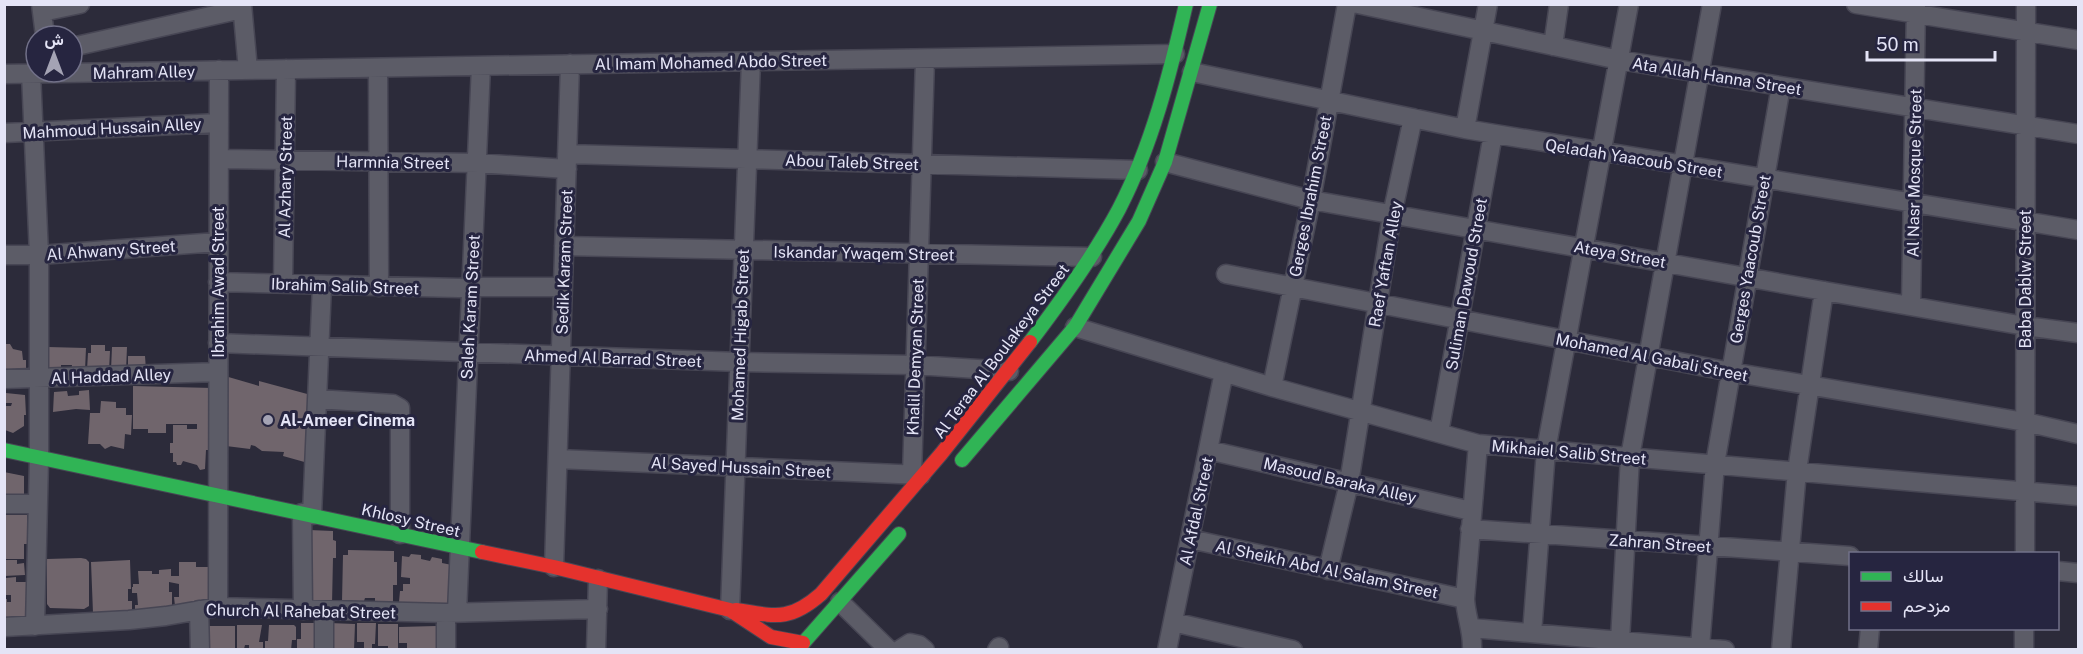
<svg xmlns="http://www.w3.org/2000/svg" width="2083" height="654" viewBox="0 0 2083 654" font-family="'Public Sans',Vazirmatn,sans-serif">
  <style>
    .building { fill: #70656c }
    .lines { fill: none; stroke-linecap: round; stroke-linejoin: round }
    .street-casing { stroke: #474654; stroke-width: 21 }
    .fast-casing { stroke: #474654; stroke-width: 16 }
    .jam-casing { stroke: #474654; stroke-width: 16 }
    .street { stroke: #5c5c67; stroke-width: 18 }
    .fast { stroke: #30b455; stroke-width: 14 }
    .jam { stroke: #e5322d; stroke-width: 14 }
    .poi-dot { fill: #a4a3b4; stroke: #262540; stroke-width: 2 }
    .labels { text-anchor: middle; stroke-width: 6; stroke-linejoin: round; paint-order: stroke }
    .street-label { font-size: 16px; fill: #e4e4f6; stroke: #262540 }
    .poi-label { font-size: 16px; font-weight: bold; fill: #e4e4f6; stroke: #262540; text-anchor: start }
  </style>
  <rect width="100%" height="100%" fill="#2c2b3a"/>
  <path class="building" d="M4,344H10L13,349L22,351L23,360H26V369H23V372H4Z
    M91,345H105V351H110L109,371L87,370L88,353H91Z
    M48,347L86,348L85,371H71L72,365H61V370H48Z
    M112,347H127L126,371L111,370Z
    M128,356H145L146,370H128Z
    M225,376L259,386V381L311,395L308,463L283,456L284,452L262,451L255,446L251,445L250,449L226,446Z
    M133,386L213,388L212,423H208V425L209,450H206L205,469L200,470L197,465L183,461L181,465H177L176,462H173V453H170V443H173V425H187V429H197V424H166V433H148V429H133Z
    M89,390L90,410L76,409L53,412L54,392L67,391L68,396L79,395V391Z
    M6,393L25,395L26,415H24V426L13,433L5,430V408L6,406H11L12,403H6Z
    M101,401L116,402V408H126V415H132L131,435L125,434L124,449L111,446L105,449L100,444H88L90,413H100Z
    M4,472L24,476V496H4Z
    M4,515H27V544H24V559H4V545H6Z
    M309,530L333,531V540L336,541V558H333L332,604L307,603Z
    M348,550L394,551V562H397V585H393V602H375V598H365L364,601H342L343,555H348Z
    M411,554L421,555V559L430,561L432,557L442,559V563L452,565L450,605H403L399,602L400,591H403V584H410V578L401,577L402,556L409,557Z
    M81,558L86,559L89,562V606L84,609L50,608L47,604V559Z
    M4,560H17V564L24,563L25,575L4,576Z
    M130,560L131,589H128V601H132V613H93L91,562Z
    M179,562H196V567H209V606H175L174,597H179V584L169,582V592H172V609L135,610V605H138L137,593H132V587H133V584H139L138,571H152V574H159V570L171,569V576H179Z
    M16,577V582H27V623L4,624V599H7V602H11V595H5L6,578Z
    M301,623H321V649H297V639H301Z
    M329,623L355,624L354,650H325Z
    M357,623H376L375,644H372V648H364V642H357Z
    M378,624H398V650H388V646H378Z
    M237,625H262L259,642H263V649H249V645H245L244,649H237Z
    M269,625H294L296,627V640H292L291,650H265V641H268Z
    M209,626H235V650H209L207,637L209,636Z
    M436,626V650H407V643H399V627Z"/>
  <g class="lines">
    <g class="street-casing">
      <path id="street" d="M41,4L45,36
        M242,4L248,70
        M1358,4L1619,60L2078,134
        M1856,4L2078,40
        M42,12L80,4
        M1553,46L1559,4
        M72,47L242,9
        M378,68L379,287
        M1192,72L1465,129L2078,230
        M31,73L39,255V459L35,626
        M4,74L1175,54
        M1465,129L1488,4
        M4,133L219,123
        M567,154L1138,170
        M219,159L477,163L567,169
        M1165,162L1311,200L1824,291L2025,326L2078,333
        M564,246L1092,257
        M4,255H39L218,242
        M1226,274L1731,372L2025,422L2078,434
        M218,282L459,288L471,287H563
        M283,284L286,69
        M1911,306L1916,4
        M1075,327L1272,387L1478,444L2078,496
        M218,343L739,362L915,365L1009,371
        M4,379L218,372
        M1272,387L1311,200L1347,4
        M317,399L393,404L400,408V534
        M1439,433L1493,134
        M1208,450L1471,511
        M558,459L921,475
        M912,475L925,59
        M4,504H38
        M302,513L303,610
        M312,515L322,285
        M1470,529L1850,556
        M1190,539L1465,599
        M2025,554L2026,4
        M554,567L570,64
        M1328,570L1349,483L1392,215L1413,118
        M2058,571L2078,573
        M840,602L889,650
        M218,607L219,70
        M199,610L200,650
        M730,610L751,61
        M457,612L481,66
        M1173,622L1293,650
        M4,627L129,620L166,616L218,607L446,613L598,609
        M1472,628L1725,650
        M1532,633L1546,450L1629,4
        M1620,641L1630,457L1712,4
        M1700,647L1715,464L1781,86
        M324,650V611
        M446,650V613
        M596,650L598,579
        M899,650L910,643L919,645L925,650
        M997,650L999,647
        M1167,650L1224,372
        M1472,650C1473,631 1466,617 1465,599L1478,444
        M1781,650L1797,471L1824,291
        M1868,650L1870,628
        M2024,650V628"/>
    </g>
    <g class="fast-casing">
      <path id="fast" d="M1030,342C1062,300 1094,256 1119,209C1152,145 1170,74 1186,4
        M4,450L482,552
        M962,460L1075,327L1139,221L1165,162L1210,4
        M797,650L899,534"/>
    </g>
    <g class="jam-casing">
      <path id="jam" d="M482,552L554,567L730,610L771,637L803,643
        M736,610C775,616 789,622 821,594L941,454L1030,342"/>
    </g>
    <use href="#street" class="street"/>
    <use href="#fast" class="fast"/>
    <use href="#jam" class="jam"/>
  </g>
  <circle class="poi-dot" cx="268" cy="420" r="6"/>
  <g class="labels">
    <g class="street-label">
      <text transform="translate(711 62) rotate(-1)" y="6">Al Imam Mohamed Abdo Street</text>
      <text transform="translate(144 72) rotate(-1)" y="6">Mahram Alley</text>
      <text transform="translate(1717 76) rotate(9)" y="6">Ata Allah Hanna Street</text>
      <text transform="translate(112 128) rotate(-3)" y="6">Mahmoud Hussain Alley</text>
      <text transform="translate(1634 158) rotate(9)" y="6">Qeladah Yaacoub Street</text>
      <text transform="translate(393 162) rotate(1)" y="6">Harmnia Street</text>
      <text transform="translate(852 162) rotate(2)" y="6">Abou Taleb Street</text>
      <text transform="translate(1914 173) rotate(-89)" y="6">Al Nasr Mosque Street</text>
      <text transform="translate(285 177) rotate(-89)" y="6">Al Azhary Street</text>
      <text transform="translate(1310 196) rotate(-79)" y="6">Gerges Ibrahim Street</text>
      <text transform="translate(111 250) rotate(-4)" y="6">Al Ahwany Street</text>
      <text transform="translate(864 253) rotate(1)" y="6">Iskandar Ywaqem Street</text>
      <text transform="translate(1620 254) rotate(10)" y="6">Ateya Street</text>
      <text transform="translate(1750 259) rotate(-80)" y="6">Gerges Yaacoub Street</text>
      <text transform="translate(564 262) rotate(-88)" y="6">Sedik Karam Street</text>
      <text transform="translate(1385 264) rotate(-80)" y="6">Raef Yaftan Alley</text>
      <text transform="translate(2025 279) rotate(-90)" y="6">Baba Dablw Street</text>
      <text transform="translate(218 282) rotate(-90)" y="6">Ibrahim Awad Street</text>
      <text transform="translate(1466 284) rotate(-80)" y="6">Suliman Dawoud Street</text>
      <text transform="translate(345 286) rotate(2)" y="6">Ibrahim Salib Street</text>
      <text transform="translate(470 307) rotate(-87)" y="6">Saleh Karam Street</text>
      <text transform="translate(740 335) rotate(-88)" y="6">Mohamed Higab Street</text>
      <text transform="translate(1001 351) rotate(-53)" y="6">Al Teraa Al Boulakeya Street</text>
      <text transform="translate(915 357) rotate(-88)" y="6">Khalil Demyan Street</text>
      <text transform="translate(1652 357) rotate(11)" y="6">Mohamed Al Gabali Street</text>
      <text transform="translate(613 358) rotate(2)" y="6">Ahmed Al Barrad Street</text>
      <text transform="translate(111 376) rotate(-2)" y="6">Al Haddad Alley</text>
      <text transform="translate(1569 452) rotate(5)" y="6">Mikhaiel Salib Street</text>
      <text transform="translate(741 467) rotate(3)" y="6">Al Sayed Hussain Street</text>
      <text transform="translate(1340 480) rotate(13)" y="6">Masoud Baraka Alley</text>
      <text transform="translate(1196 511) rotate(-78)" y="6">Al Afdal Street</text>
      <text transform="translate(411 520) rotate(13)" y="6">Khlosy Street</text>
      <text transform="translate(1660 543) rotate(4)" y="6">Zahran Street</text>
      <text transform="translate(1327 569) rotate(12)" y="6">Al Sheikh Abd Al Salam Street</text>
      <text transform="translate(301 611) rotate(1)" y="6">Church Al Rahebat Street</text>
    </g>
    <g class="poi-label">
      <text x="280" y="426">Al-Ameer Cinema</text>
    </g>
  </g>
  <rect width="2083" height="654" fill="none" stroke="#e4e4f6" stroke-width="12"/>
  <rect x="1849" y="552" width="210" height="78" fill="#262540" stroke="#727189" stroke-width="1.5"/>
  <rect x="1861" y="572" width="30" height="9" fill="#30b455" stroke="#727189" stroke-width="1.5"/>
  <text x="1903" y="582" font-size="18" fill="#e4e4f6">سالك</text>
  <rect x="1861" y="602" width="30" height="9" fill="#e5322d" stroke="#727189" stroke-width="1.5"/>
  <text x="1903" y="612" font-size="18" fill="#e4e4f6">مزدحم</text>
  <g transform="translate(54 54)"><circle r="28" fill="#262540" stroke="#727189" stroke-width="1.5"/>
  <path d="M0-4.5L10 22L0 15L-10 22Z" fill="#a4a3b4"/>
  <text y="-9" font-size="16" font-weight="bold" text-anchor="middle" fill="#e4e4f6">ش</text>
  </g>
  <path d="M1867 51v9h128v-9" fill="none" stroke="#e4e4f6" stroke-width="3"/>
  <text x="1876" y="51" font-size="18" fill="#e4e4f6" stroke="#262540" stroke-width="4.5" paint-order="stroke">50 m</text>
</svg>
